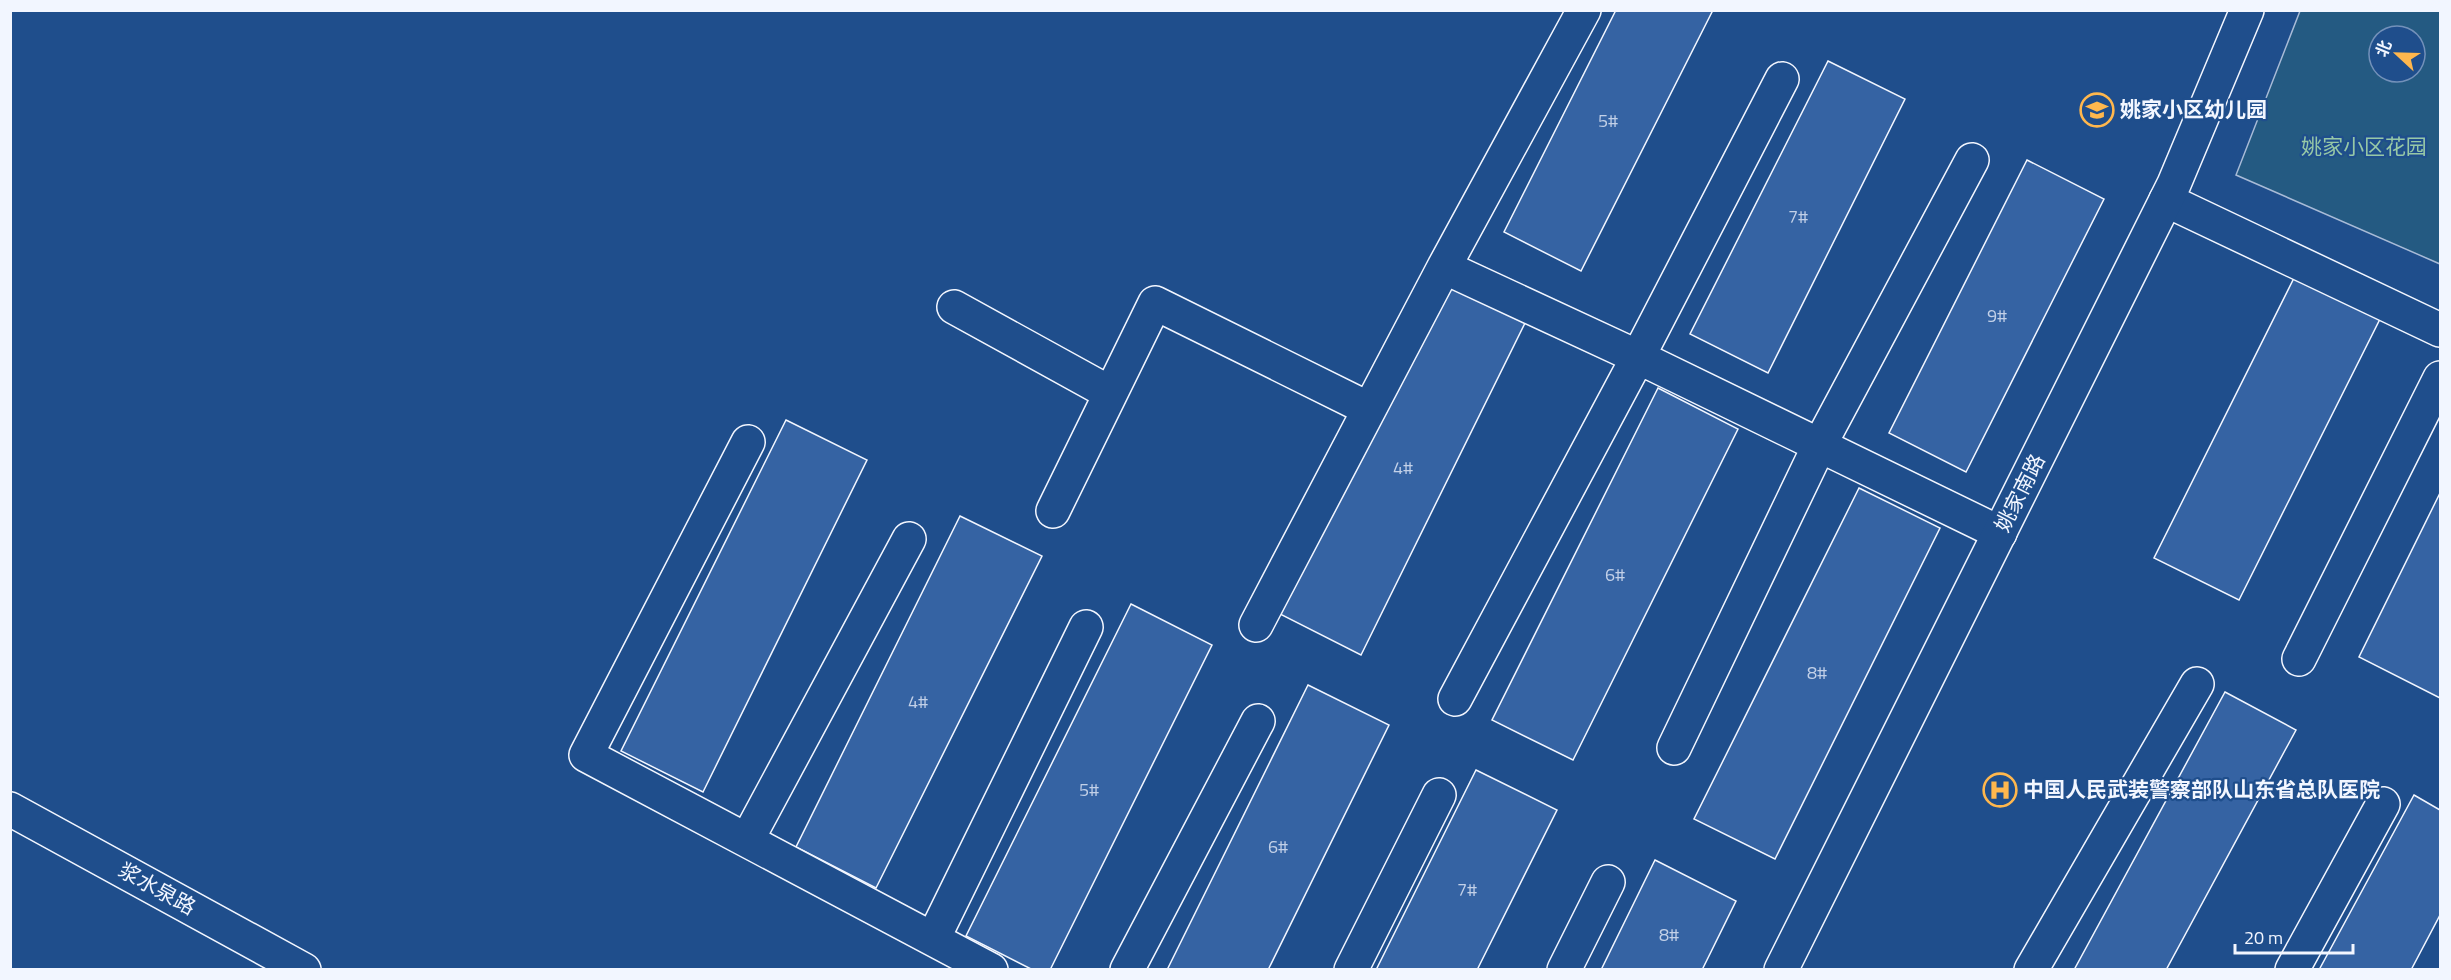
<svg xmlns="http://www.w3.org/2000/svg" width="2451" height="980" viewBox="0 0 2451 980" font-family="'Titillium Web','Noto Sans SC',sans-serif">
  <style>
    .green { fill: #245a82; stroke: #a8bbd7; stroke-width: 1.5; fill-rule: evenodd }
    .building { fill: #3563a3; stroke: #f2f6ff; stroke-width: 1.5 }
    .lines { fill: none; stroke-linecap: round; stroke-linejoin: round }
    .minor-casing { stroke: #f2f6ff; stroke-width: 36 }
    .tertiary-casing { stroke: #f2f6ff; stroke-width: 36 }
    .secondary-casing { stroke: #f2f6ff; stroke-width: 36 }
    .minor { stroke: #1f4e8c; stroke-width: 33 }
    .tertiary { stroke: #1f4e8c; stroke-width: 33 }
    .secondary { stroke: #1f4e8c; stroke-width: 33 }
    .labels { text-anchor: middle; stroke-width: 4.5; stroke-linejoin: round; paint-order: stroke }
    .number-label { font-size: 18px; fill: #c3d1e8 }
    .poi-label { font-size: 21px; font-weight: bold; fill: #f2f6ff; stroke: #1f4e8c; text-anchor: start }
    .park-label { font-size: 21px; fill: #97c8a6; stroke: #1f4e8c }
    .street-label { font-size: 21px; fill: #f2f6ff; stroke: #1f4e8c }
  </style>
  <rect width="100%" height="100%" fill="#1f4e8c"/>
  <path class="green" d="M2300,11H2440V264L2236,175ZM2379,36H2415V72H2379Z"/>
  <path class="building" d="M1616,10H1713L1581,271L1504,232Z
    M1828,61L1905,99L1768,373L1690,334Z
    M2027,160L2104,199L1966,472L1889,433Z
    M2297,272L2382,315L2239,600L2154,558Z
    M1445,282L1525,323L1361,655L1280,614Z
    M1658,388L1738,429L1573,760L1492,720Z
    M786,420L867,460L703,792L621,751Z
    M1859,488L1940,528L1775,859L1694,819Z
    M2440,493V698L2359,657Z
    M960,516L1042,556L876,888L796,847Z
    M1131,604L1212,645L1050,970H1033L966,936Z
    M1308,685L1389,725L1268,970H1167Z
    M2225,692L2296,730L2166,970H2074Z
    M1476,770L1557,810L1477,970H1376Z
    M2414,795L2440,810V915L2411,970H2319Z
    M1655,860L1736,901L1702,970H1601Z"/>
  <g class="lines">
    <g class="minor-casing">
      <path id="minor" d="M2166,200L2440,330
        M1444,267L1638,357L2000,533
        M954,307L1110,393
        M748,442L586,755L991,970
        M1053,511L1155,303L1369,409
        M1256,625L1444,267L1584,10
        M2299,659L2440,378
        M1455,699L1638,357L1782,79
        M1674,748L1819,446L1972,160
        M747,840L909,539
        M933,939L1086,627
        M1127,970L1258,721
        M1351,970L1439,795
        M1564,970L1608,882
        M2031,970L2197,684
        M2292,970L2383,804"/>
    </g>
    <g class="tertiary-casing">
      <path id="tertiary" d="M1781,970L2174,184L2247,10"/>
    </g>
    <g class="secondary-casing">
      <path id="secondary" d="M10,809L304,970"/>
    </g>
    <use href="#minor" class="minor"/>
    <use href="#tertiary" class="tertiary"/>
    <use href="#secondary" class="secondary"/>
  </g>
  <defs>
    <g id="school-ring" transform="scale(1.725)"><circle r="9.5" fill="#1f4e8c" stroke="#ffb74d" stroke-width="1.5"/><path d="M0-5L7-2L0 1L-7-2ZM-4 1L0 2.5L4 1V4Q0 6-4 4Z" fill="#ffb74d"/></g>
    <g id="hospital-ring" transform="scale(1.725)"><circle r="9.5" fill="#1f4e8c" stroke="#ffb74d" stroke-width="1.5"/><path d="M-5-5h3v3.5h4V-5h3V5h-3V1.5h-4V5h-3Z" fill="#ffb74d"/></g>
  </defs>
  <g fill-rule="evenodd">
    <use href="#school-ring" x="2097" y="110"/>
    <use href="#hospital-ring" x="2000" y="790"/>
  </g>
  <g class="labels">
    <g class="number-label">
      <text x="1608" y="127">5#</text>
      <text x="1798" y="223">7#</text>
      <text x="1997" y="322">9#</text>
      <text x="1403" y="474">4#</text>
      <text x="1615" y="581">6#</text>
      <text x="1817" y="679">8#</text>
      <text x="918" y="708">4#</text>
      <text x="1089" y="796">5#</text>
      <text x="1278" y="853">6#</text>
      <text x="1467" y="896">7#</text>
      <text x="1669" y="941">8#</text>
    </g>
    <g class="poi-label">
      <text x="2120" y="117">姚家小区幼儿园</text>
      <text x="2023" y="797">中国人民武装警察部队山东省总队医院</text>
    </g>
    <g class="park-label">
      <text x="2364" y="154">姚家小区花园</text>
    </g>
    <g class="street-label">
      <text transform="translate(2020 493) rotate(-63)" y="7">姚家南路</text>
      <text transform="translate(157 889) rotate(29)" y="7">浆水泉路</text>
    </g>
  </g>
  <rect width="2451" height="980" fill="none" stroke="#f2f6ff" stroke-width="24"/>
  <g transform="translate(2397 54) rotate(292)"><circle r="28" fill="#1f4e8c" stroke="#7391ba" stroke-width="1.5"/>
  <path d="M0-4.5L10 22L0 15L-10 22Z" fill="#ffb74d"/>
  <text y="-9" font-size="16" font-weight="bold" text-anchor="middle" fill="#f2f6ff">北</text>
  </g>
  <path d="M2235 944v9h118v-9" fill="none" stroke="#f2f6ff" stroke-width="3"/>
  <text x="2244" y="944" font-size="18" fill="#f2f6ff" stroke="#1f4e8c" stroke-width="4.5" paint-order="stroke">20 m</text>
</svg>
